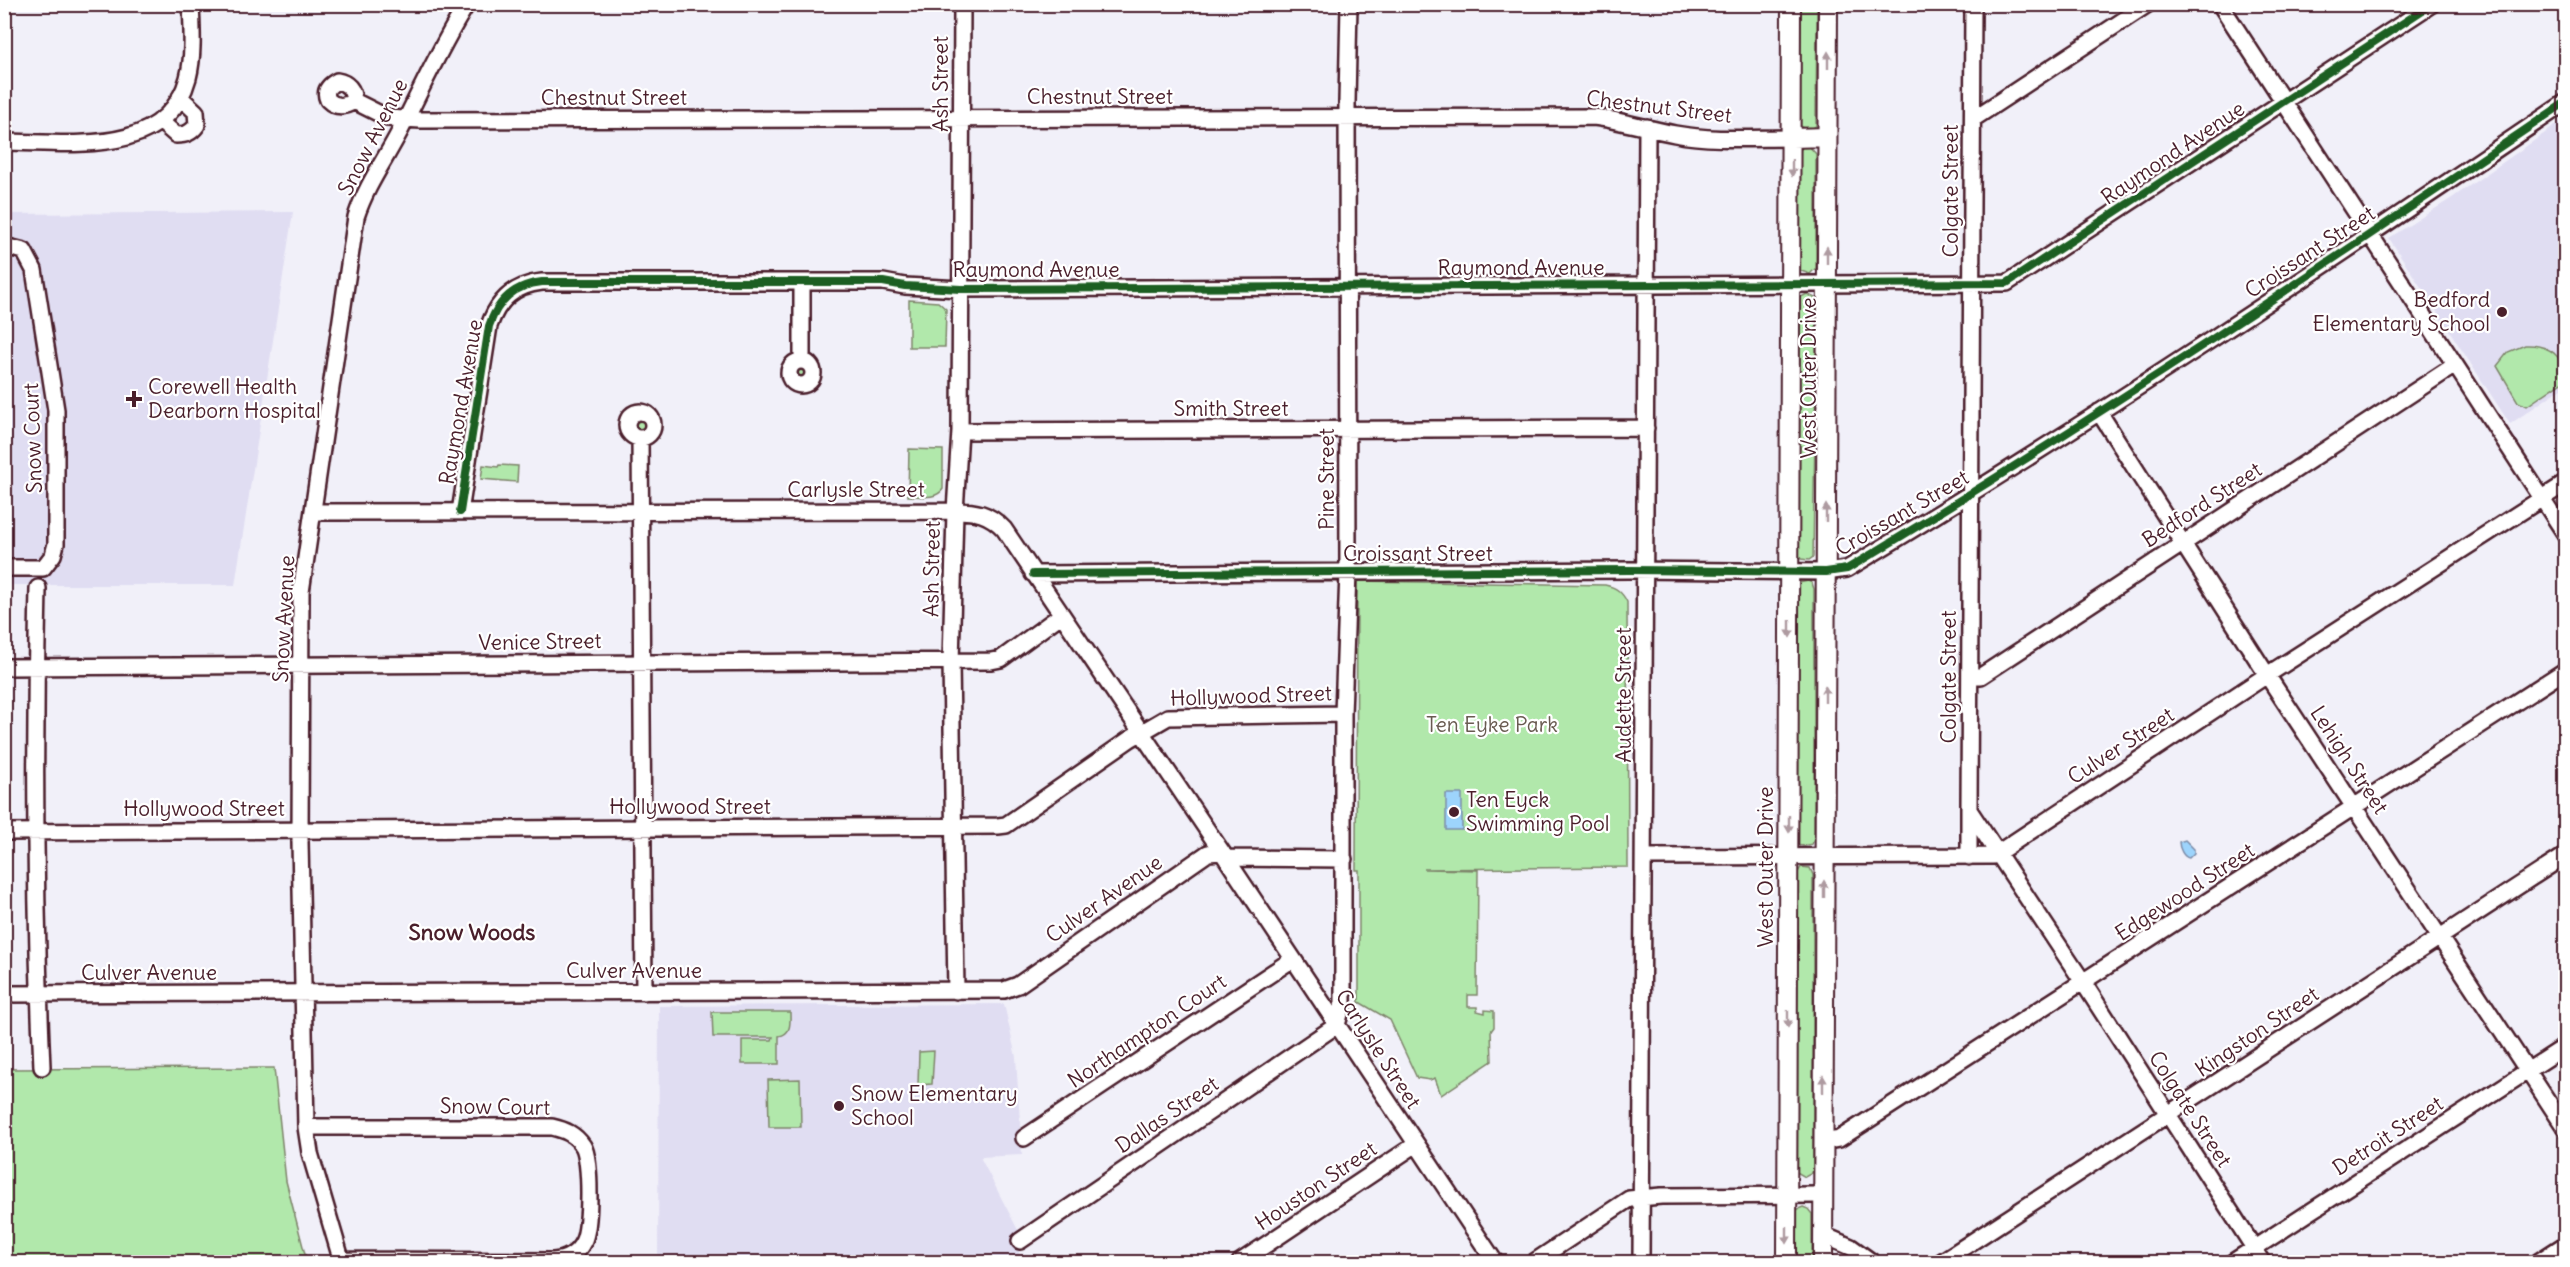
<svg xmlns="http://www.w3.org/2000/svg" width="2570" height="1267" viewBox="0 0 2570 1267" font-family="Delius,sans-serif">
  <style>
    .built { fill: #e0ddf2 }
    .green { fill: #b1e8ab; stroke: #7e846b; stroke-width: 1.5 }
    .water { fill: #9dd4fc; stroke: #7c8ca8; stroke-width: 1.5 }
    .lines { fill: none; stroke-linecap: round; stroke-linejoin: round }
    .minor-casing { stroke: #4a1f2b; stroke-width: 20 }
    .major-casing { stroke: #4a1f2b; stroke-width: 22 }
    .minor { stroke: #fff; stroke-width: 15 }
    .major { stroke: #fff; stroke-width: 18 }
    .cycleway-casing { stroke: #fff; stroke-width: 11 }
    .cycleway { stroke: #1b5e20; stroke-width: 8 }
    .oneway { fill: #ae9aa0 }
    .poi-dot { fill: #4a1f2b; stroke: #fff; stroke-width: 2 }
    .labels { text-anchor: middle; stroke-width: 4.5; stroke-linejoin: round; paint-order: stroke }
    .street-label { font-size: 21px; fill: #4a1f2b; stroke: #fff }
    .poi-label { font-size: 21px; fill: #4a1f2b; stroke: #fff; text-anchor: start }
    .park-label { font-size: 21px; fill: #695b51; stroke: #fff }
    .neighbourhood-label { font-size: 22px; font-weight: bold; fill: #4a1f2b; stroke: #fff }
  </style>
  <rect width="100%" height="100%" fill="#f1f0f9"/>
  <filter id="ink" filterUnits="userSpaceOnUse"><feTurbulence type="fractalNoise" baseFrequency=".0167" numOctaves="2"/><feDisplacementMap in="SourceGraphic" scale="12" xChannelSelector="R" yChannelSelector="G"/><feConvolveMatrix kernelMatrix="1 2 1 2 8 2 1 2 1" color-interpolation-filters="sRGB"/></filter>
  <g filter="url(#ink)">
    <path class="built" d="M2565,119V386L2510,424L2389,238L2452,198Z
      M293,212L235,585H5L4,214Z
      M1004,1004L1016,1057L1022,1155L980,1157L1019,1232V1262H658L659,1006Z"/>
    <path class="green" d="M1800,5H1817L1816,126L1809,130L1800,126L1799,121Z
      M1803,146H1809L1816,154V268L1810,274L1801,271L1799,268V152Z
      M1807,294L1815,298L1817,305L1813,557L1809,560L1801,559L1797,553L1799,298Z
      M909,300L938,302L946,309L945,347H909Z
      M2525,345C2548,344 2566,356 2565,380L2527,406L2518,402L2497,366L2508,352Z
      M794 373a7 7 0 1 1 14 0a7 7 0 1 1-14 0Z
      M640,418L647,424L639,435L632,425L636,419Z
      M909,449L943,450V489C936,500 920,496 908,496Z
      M483,465L498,467L499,465L518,466L517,482L481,479Z
      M1357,581L1605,585C1616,587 1622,592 1627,602L1628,867L1424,869L1478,870L1477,995H1468V1007H1477V1011L1485,1013V1010L1494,1011V1027L1491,1031L1492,1061L1441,1095L1435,1078L1430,1080L1417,1078L1390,1020L1359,1002V870H1356Z
      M1808,581L1812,583L1814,589V839L1812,844L1804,846L1799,845L1796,840L1797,588L1799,583Z
      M1801,867L1810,868L1813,875V1168L1812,1173L1805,1177L1795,1171L1796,876Z
      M712,1012H790C790,1022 792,1034 779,1036V1064H742V1040H772L773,1037H713Z
      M934,1051L932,1084L918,1085L919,1052Z
      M274,1068L286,1181L307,1262H5L4,1069Z
      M800,1079L801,1127H769L768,1080Z
      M1803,1207L1808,1209L1812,1214V1262H1794V1215L1798,1209Z"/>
    <path class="water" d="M1446,794H1462V830H1446Z
      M2185,840L2194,849V853L2189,858C2183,857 2179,848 2179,842Z"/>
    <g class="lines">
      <g class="minor-casing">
        <path id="minor" d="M1973,4L1969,810L2083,982L2263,1262
          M2220,4L2566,535
          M337,81C348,83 353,90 354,101C345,107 336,108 328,100C324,91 328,86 337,81Z
          M354,101L388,118L420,120L1593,117C1621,120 1647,129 1675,134C1713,141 1753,138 1792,138
          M1973,119L2148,4
          M160,121L176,135C186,135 191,133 197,125L196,112L180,97
          M4,142C68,142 166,159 188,78C194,55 192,28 191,4
          M4,246L24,251L34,270L56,410V544L53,555L43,568H4
          M789 373a12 12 0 1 1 24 0a12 12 0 1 1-24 0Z
          M802,361V282
          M627 425a13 13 0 1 1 26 0a13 13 0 1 1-26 0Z
          M2099,412L2267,675L2566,1129
          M960,431L1646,428
          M640,438L644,992
          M313,512L955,511C976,511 989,513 1004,529L1222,852L1495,1262
          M460,512L489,326C498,300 514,285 542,282H883L905,286L961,289L2007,283L2432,4
          M1033,574L1630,570L1826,572L1847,569C2092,422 2329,263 2566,102
          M38,588C34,747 35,908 42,1067
          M4,667L991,661L1001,659L1061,615
          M1971,676H1981L2455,365
          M4,832L998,826L1006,825L1130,739L1168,717L1343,714
          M1644,857L1993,856L2267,675L2566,483
          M1969,857V810
          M1226,858L1344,859
          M956,991L951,662L955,511L960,431L962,4
          M4,994L1004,990L1018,985L1208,853L1222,852
          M306,1127H552C565,1130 575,1134 583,1146C591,1159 591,1228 583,1242C577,1254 566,1260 553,1261L341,1260
          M1024,1138L1293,959
          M1823,1142L1839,1139L2566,670
          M1823,1235L1851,1247L1872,1262
          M1020,1241L1337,1025L1343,1003V714L1348,572L1347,102L1349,4
          M342,1262L310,1153L306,1127L300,842L301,592L356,217C366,186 385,160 400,131C422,88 441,45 467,4
          M1240,1262L1415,1145
          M1534,1262L1629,1199L1661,1196L1823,1195
          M1641,1262L1647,127
          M1941,1262L2566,855
          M2233,1262L2566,1046
          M2538,1262L2566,1244"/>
      </g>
      <g class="major-casing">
        <path id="major" d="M1792,138L1827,137
          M1787,1262L1791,4
          M1823,1262L1828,4"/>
      </g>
      <use href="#minor" class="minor"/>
      <use href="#major" class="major"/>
      <g class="cycleway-casing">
        <path id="cycleway" d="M460,512L489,326C498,300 514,285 542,282H883L905,286L961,289L2007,283L2432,4
          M1033,574L1630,570L1826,572L1847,569C2092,422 2329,263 2566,102"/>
      </g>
      <use href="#cycleway" class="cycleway"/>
    </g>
    <defs><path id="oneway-solid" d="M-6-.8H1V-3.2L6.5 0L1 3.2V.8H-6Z" transform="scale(1.5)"/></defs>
    <g class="oneway">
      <use href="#oneway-solid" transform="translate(1828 60) rotate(-90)"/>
      <use href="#oneway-solid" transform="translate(1792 168) rotate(90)"/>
      <use href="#oneway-solid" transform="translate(1827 255) rotate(-90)"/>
      <use href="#oneway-solid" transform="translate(1826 513) rotate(-90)"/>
      <use href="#oneway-solid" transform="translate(1790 629) rotate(90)"/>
      <use href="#oneway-solid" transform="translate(1825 694) rotate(-90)"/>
      <use href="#oneway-solid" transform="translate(1789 824) rotate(90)"/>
      <use href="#oneway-solid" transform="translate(1824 889) rotate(-90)"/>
      <use href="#oneway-solid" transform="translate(1788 1019) rotate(90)"/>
      <use href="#oneway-solid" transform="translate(1823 1084) rotate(-90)"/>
      <use href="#oneway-solid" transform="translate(1787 1235) rotate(90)"/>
    </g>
  </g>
  <g class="poi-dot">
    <circle cx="2502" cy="312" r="6"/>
    <path d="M131 390h6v6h6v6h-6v6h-6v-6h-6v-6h6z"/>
    <circle cx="1454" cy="812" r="6"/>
    <circle cx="839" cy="1106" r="6"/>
  </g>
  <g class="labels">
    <g class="street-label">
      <text transform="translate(941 84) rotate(-90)" y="7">Ash Street</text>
      <text x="1100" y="104">Chestnut Street</text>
      <text x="614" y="105">Chestnut Street</text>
      <text transform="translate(1659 107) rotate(7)" y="7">Chestnut Street</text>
      <text transform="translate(373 137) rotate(-63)" y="7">Snow Avenue</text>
      <text transform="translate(2173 153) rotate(-34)" y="7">Raymond Avenue</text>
      <text transform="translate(1951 191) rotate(-90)" y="7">Colgate Street</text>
      <text transform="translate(2310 252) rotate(-33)" y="7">Croissant Street</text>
      <text x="1521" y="275">Raymond Avenue</text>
      <text x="1036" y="277">Raymond Avenue</text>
      <text transform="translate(1809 378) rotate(-90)" y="7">West Outer Drive</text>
      <text transform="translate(461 402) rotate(-80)" y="7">Raymond Avenue</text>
      <text x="1231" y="416">Smith Street</text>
      <text transform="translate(33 438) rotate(-92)" y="7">Snow Court</text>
      <text transform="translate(1327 479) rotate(-90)" y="7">Pine Street</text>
      <text x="856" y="497">Carlysle Street</text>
      <text transform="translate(2202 505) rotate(-33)" y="7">Bedford Street</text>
      <text transform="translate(1902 513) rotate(-30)" y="7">Croissant Street</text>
      <text x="1418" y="561">Croissant Street</text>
      <text transform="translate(932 569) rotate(-89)" y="7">Ash Street</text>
      <text transform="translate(284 619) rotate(-87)" y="7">Snow Avenue</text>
      <text transform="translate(540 642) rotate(-1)" y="7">Venice Street</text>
      <text transform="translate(1949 677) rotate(-90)" y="7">Colgate Street</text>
      <text transform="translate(1624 695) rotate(-90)" y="7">Audette Street</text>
      <text transform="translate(1251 696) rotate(-2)" y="7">Hollywood Street</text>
      <text transform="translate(2121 746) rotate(-33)" y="7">Culver Street</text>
      <text transform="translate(2349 760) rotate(57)" y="7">Lehigh Street</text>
      <text x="690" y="814">Hollywood Street</text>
      <text x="204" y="816">Hollywood Street</text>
      <text transform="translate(1766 867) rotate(-90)" y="7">West Outer Drive</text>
      <text transform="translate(2185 892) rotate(-33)" y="7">Edgewood Street</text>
      <text transform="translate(1104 899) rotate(-35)" y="7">Culver Avenue</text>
      <text x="634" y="978">Culver Avenue</text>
      <text x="149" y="980">Culver Avenue</text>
      <text transform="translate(1147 1031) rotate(-34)" y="7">Northampton Court</text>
      <text transform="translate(2257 1032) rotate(-34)" y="7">Kingston Street</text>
      <text transform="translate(1378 1049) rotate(57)" y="7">Carlysle Street</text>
      <text transform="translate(495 1107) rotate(1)" y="7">Snow Court</text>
      <text transform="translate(2190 1109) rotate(57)" y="7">Colgate Street</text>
      <text transform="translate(1167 1115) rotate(-34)" y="7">Dallas Street</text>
      <text transform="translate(2388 1136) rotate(-33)" y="7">Detroit Street</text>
      <text transform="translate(1316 1186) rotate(-34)" y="7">Houston Street</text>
    </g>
    <g class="poi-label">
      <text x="2490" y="307" text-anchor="end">Bedford<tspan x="2490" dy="24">Elementary School</tspan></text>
      <text x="148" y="394">Corewell Health<tspan x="148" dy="24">Dearborn Hospital</tspan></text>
      <text x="1466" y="807">Ten Eyck<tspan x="1466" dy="24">Swimming Pool</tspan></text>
      <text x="851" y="1101">Snow Elementary<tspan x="851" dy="24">School</tspan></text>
    </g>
    <g class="park-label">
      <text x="1492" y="732">Ten Eyke Park</text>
    </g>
    <g class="neighbourhood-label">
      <text x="472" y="940">Snow Woods</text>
    </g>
  </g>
  <rect width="2570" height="1267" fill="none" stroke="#fff" stroke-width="24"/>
  <rect x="12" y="12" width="2546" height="1243" fill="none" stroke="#4a1f2b" stroke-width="2" filter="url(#ink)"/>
</svg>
